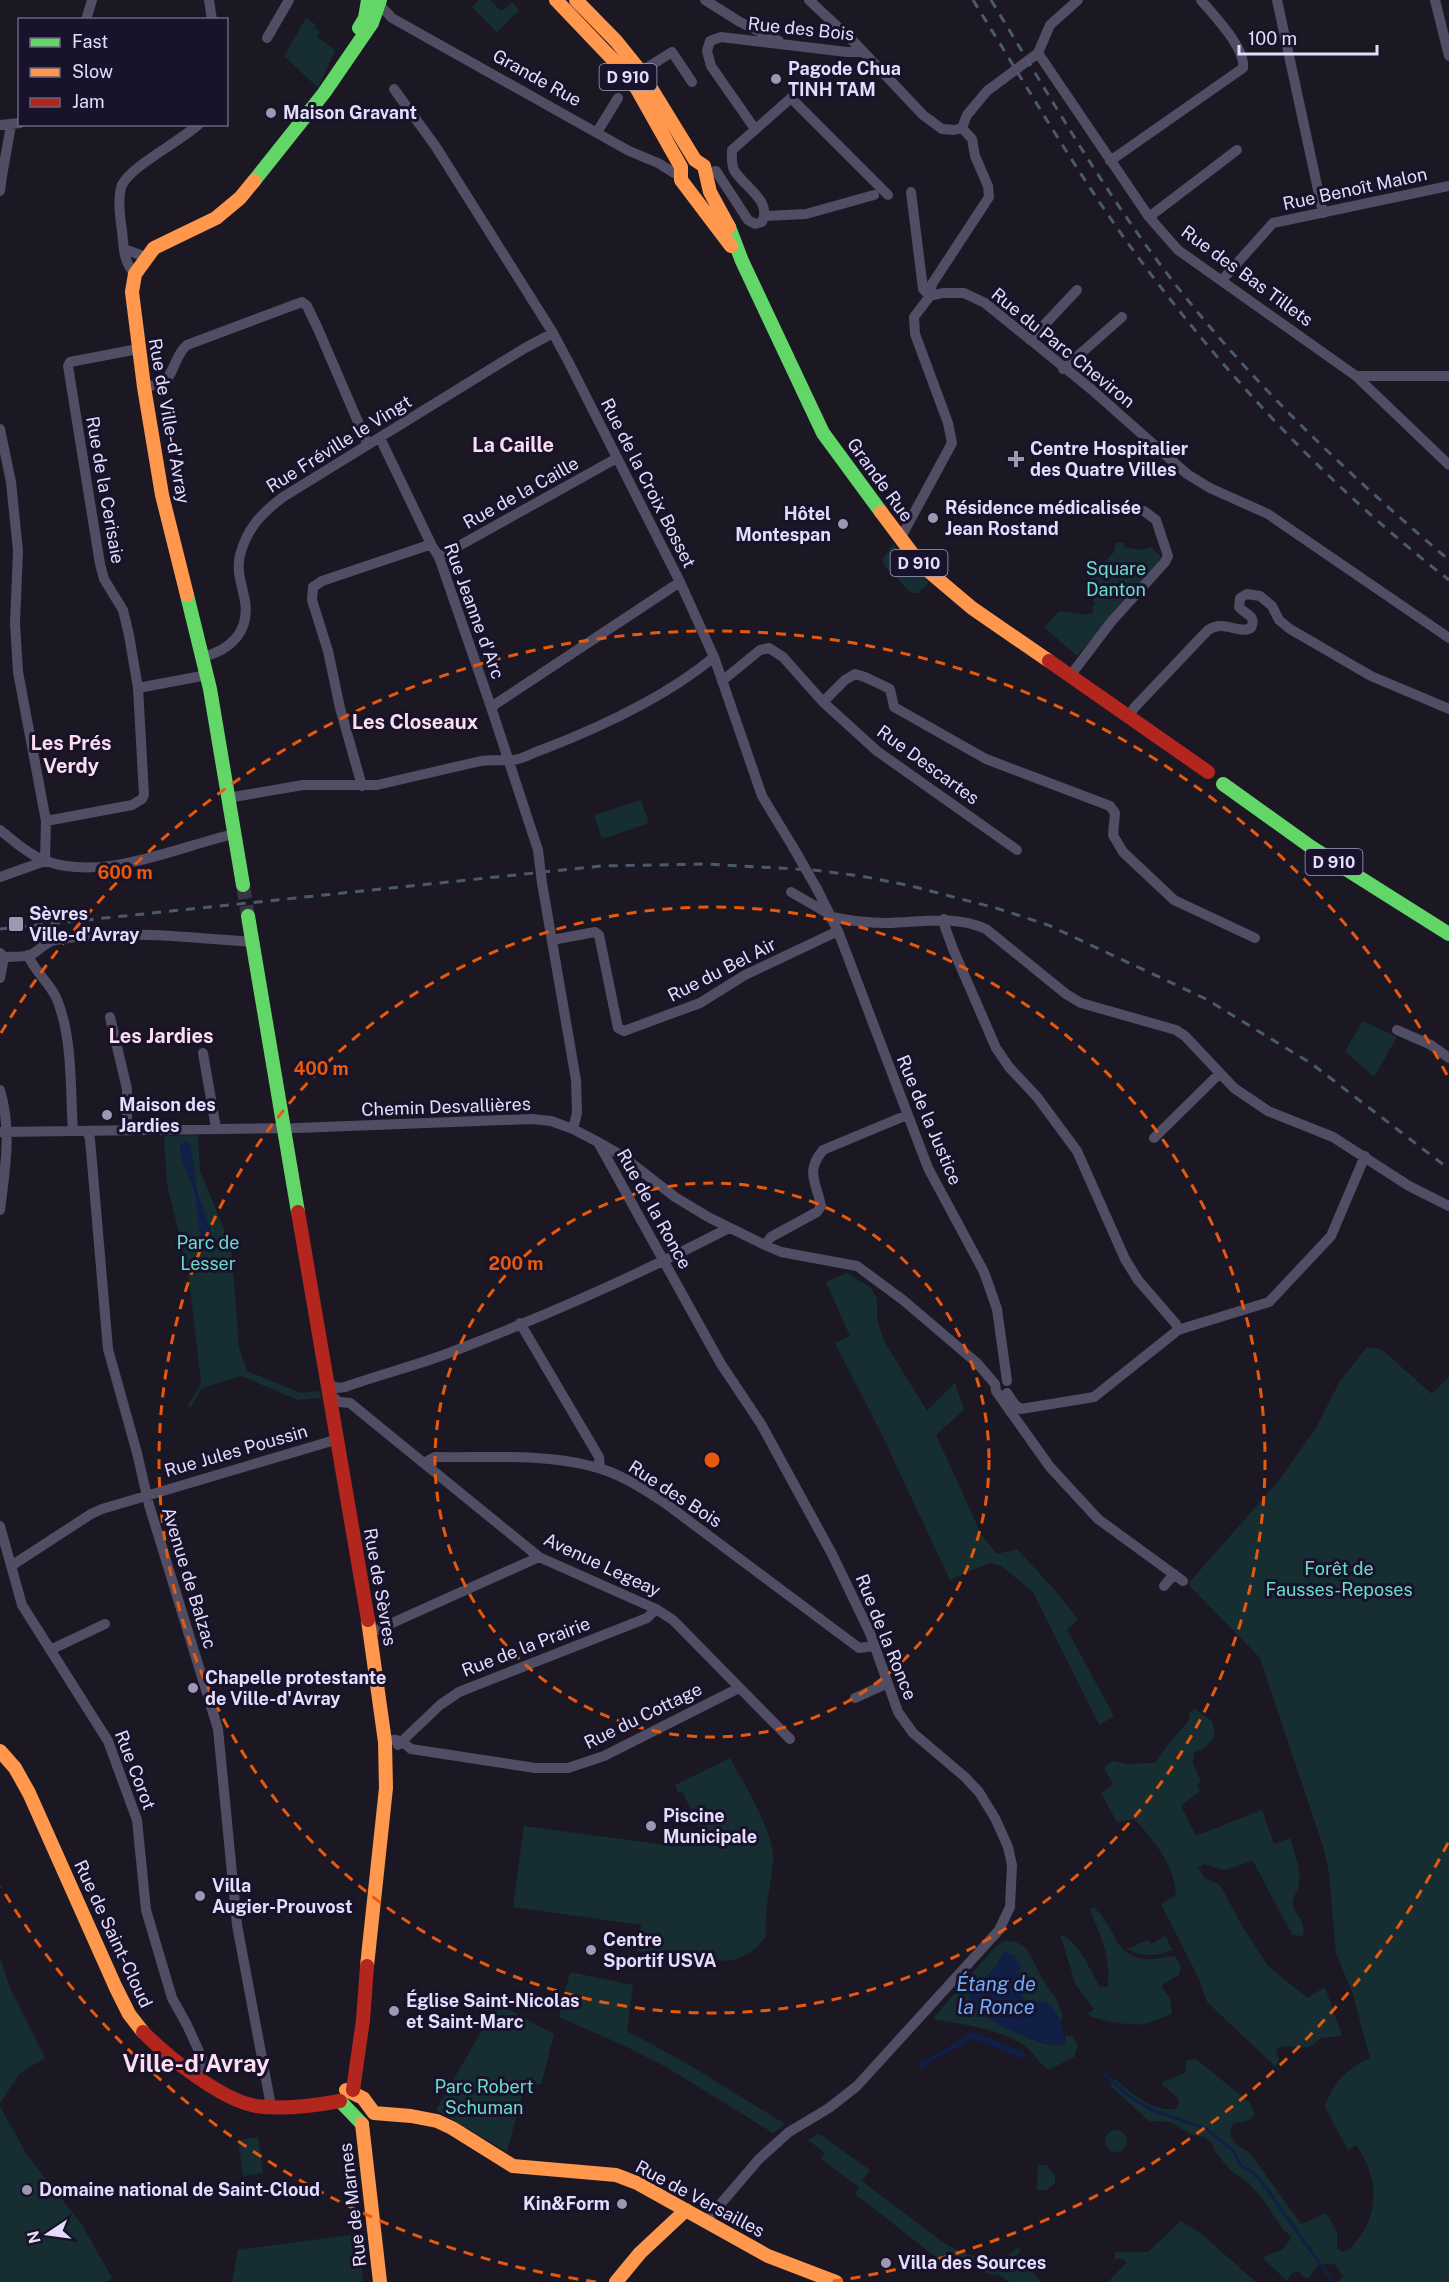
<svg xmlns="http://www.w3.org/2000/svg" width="1449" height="2282" viewBox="0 0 1449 2282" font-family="'Public Sans',sans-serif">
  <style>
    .green { fill: #162e31 }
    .water { fill: #111f47 }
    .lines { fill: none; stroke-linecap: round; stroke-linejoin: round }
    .stream { stroke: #111f47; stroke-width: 3 }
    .secondary-tunnel { stroke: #393545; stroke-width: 14; stroke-dasharray: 14 7; stroke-linecap: butt }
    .street { stroke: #514d64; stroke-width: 10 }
    .fast { stroke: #63d668; stroke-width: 14 }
    .slow { stroke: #ff974d; stroke-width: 14 }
    .jam { stroke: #b3261e; stroke-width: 14 }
    .rail { stroke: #4a5a6d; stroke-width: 3; stroke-dasharray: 9 8; stroke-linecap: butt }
    .street-bridge { stroke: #514d64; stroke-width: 10 }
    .ring { fill: none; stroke: #e8590c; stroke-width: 3; stroke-dasharray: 10 8 }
    .poi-dot { fill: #9d97b1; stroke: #18122a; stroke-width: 2 }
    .labels { text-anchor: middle; stroke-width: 6; stroke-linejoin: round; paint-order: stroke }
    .shield { fill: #18122a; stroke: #a69fbe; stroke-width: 1.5 }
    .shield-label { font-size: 16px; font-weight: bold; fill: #e3dcfd }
    .street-label { font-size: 18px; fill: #e3dcfd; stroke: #18122a }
    .poi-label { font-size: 18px; font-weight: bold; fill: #e3dcfd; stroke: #18122a; text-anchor: start }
    .park-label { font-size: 18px; fill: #6adcca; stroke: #18122a }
    .neighbourhood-label { font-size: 20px; font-weight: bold; fill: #fddeef; stroke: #18122a }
    .water-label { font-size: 20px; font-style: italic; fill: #6facf8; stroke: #18122a }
    .district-label { font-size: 24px; font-weight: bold; fill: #fddeef; stroke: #18122a }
    .centre { fill: #e8590c; stroke: #18122a; stroke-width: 3 }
    .ring-label { font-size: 18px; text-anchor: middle; font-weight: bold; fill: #e8590c; stroke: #18122a; stroke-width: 6; stroke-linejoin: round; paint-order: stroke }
  </style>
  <rect width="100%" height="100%" fill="#1b1824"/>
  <path class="green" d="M479,0H490L500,10L505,9L512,2L519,10L497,32L472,7Z
    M306,18L316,25L314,27L320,32L317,37L335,50L318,88L284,56Z
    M1116,543H1124V547L1141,550L1151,547L1163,559L1077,656L1044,627L1059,612C1072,610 1080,617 1093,613L1092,607L1095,605C1093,597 1092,589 1086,582L1114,552Z
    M893,544L929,583L918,593H911L884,565L882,560Z
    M641,800L649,823L602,839L594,815Z
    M1363,1021L1397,1037L1374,1077L1345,1051Z
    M198,1135L200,1171L231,1246L239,1348L247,1371L301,1393L320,1391L321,1398L298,1400L241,1376L202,1388L191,1407L188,1406L201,1383L188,1271L167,1184L164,1136Z
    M847,1273L871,1288L877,1299V1319L884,1341L927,1411L955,1383L964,1410L936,1435L982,1536L997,1554L1017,1549L1053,1588L1078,1619L1067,1630L1114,1716L1099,1725L1033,1592L1001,1566L989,1563L950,1580L882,1435L835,1343L850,1336L826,1282Z
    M1367,1347L1381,1349L1432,1394L1449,1377V2282H1336L1344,2277L1334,2264L1318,2265L1309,2278L1304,2277L1298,2271L1292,2273L1287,2281L1263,2258C1275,2249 1282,2256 1291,2237L1282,2228L1260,2195L1246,2181L1230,2170L1216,2153L1213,2145L1205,2137L1192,2135L1170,2122L1149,2121L1110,2085L1115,2079C1132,2094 1151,2112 1176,2109L1179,2103L1177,2097L1162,2085L1163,2082L1185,2073L1187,2060L1196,2059L1250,2103L1255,2114L1249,2120L1232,2124L1230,2136L1236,2144L1250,2153L1301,2224L1326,2213L1337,2232V2248L1342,2252C1350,2251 1354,2244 1359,2238C1381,2210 1376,2172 1356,2145L1348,2150L1325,2107C1332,2084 1348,2067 1370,2058L1353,1995L1336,1953L1329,1873L1324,1849L1260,1658L1188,1584L1280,1479L1316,1428L1340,1381Z
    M1195,1709L1212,1721L1215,1735L1206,1747L1194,1753L1193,1763L1201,1782L1197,1785L1200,1791L1181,1806L1196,1836L1262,1810L1274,1844L1290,1838C1294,1852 1301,1869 1299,1884C1298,1893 1291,1897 1293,1906C1296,1919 1305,1915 1303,1936L1292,1935L1253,1861L1224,1870L1204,1864L1198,1868L1205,1878L1220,1885L1241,1924L1268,1966L1307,1998L1325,1987L1342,2036L1321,2038C1303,2057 1295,2040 1276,2049L1279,2059L1276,2067L1207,2002L1199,1979L1161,1904L1176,1895C1175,1866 1154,1840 1134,1819L1117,1822L1101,1793L1113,1784L1104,1768L1112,1761L1128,1764L1154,1763L1174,1737L1188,1722L1190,1712Z
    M730,1758C744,1784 775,1833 773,1861C771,1887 764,1910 766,1936C755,1951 745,1958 727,1961L637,1951L641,1925L513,1907L524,1826L673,1846L684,1843L702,1833L682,1791L678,1793L675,1785Z
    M1093,1907C1117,1926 1112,1956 1146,1959C1156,1960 1165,1957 1175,1956L1181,1967L1179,1975L1163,1984L1162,1988L1170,1998L1172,2014C1163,2017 1154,2022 1144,2024C1132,2026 1098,2021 1087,2014L1094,2009L1076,1985L1060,1935C1077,1938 1091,1972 1100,1987H1107C1113,1961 1099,1933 1090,1909Z
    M1165,1936L1173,1950C1158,1956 1141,1957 1127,1949L1148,1940L1151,1944Z
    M1005,1941L1016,1942L1027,1949L1043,1980L1055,1997L1063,2016L1060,2022C1053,2007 1041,2003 1025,2000L1017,1990L1020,1964L1000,1957L998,1965L970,1991L969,2000L971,2005C994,2021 1036,2048 1064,2045L1066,2035L1072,2036L1078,2045L1074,2057L1049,2070C1039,2064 1035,2054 1026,2047C1004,2030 964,2024 937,2020L934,2017L995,1947Z
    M0,1958L10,1988L45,2058L20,2073L0,2103Z
    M570,1972L633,1985L627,2031L686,2063L785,2124L773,2133L668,2068L625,2046L559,2017Z
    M504,2007L554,2034L541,2085L530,2082L525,2084L507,2152L436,2110L493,2011Z
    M0,2106L27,2155L82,2225L112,2278L106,2282H0Z
    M1105 2141a11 11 0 1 1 22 0a11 11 0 1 1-22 0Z
    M819,2134L870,2170L862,2181L941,2241L956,2250L1001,2265L1009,2254L1018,2248L1021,2250L1016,2256L1042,2282H1009L999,2275L987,2273L948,2260L945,2264L855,2194L859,2187L821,2159L825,2153L808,2140Z
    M258,2137L263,2173L243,2176L238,2140Z
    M1038,2165H1046L1055,2175V2183L1047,2190H1037Z
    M1181,2221L1199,2232L1256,2282H1108L1126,2263L1123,2259H1115V2252H1148Z
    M358,2234L363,2282H232L238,2250Z"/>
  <path class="water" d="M184,1142L189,1143L191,1148L197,1190L216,1246L212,1250H209C196,1233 199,1214 195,1195C191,1177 179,1162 180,1145Z
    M1005,1952L1014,1955L1020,1964L1017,1990L1025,2000C1031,2001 1040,2000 1045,2002C1058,2007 1066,2032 1064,2045C1042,2047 987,2022 971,2005C967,2001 969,1996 970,1991L998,1965L1001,1955Z
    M973,2032L1022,2051L1025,2054L1024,2057L1022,2058L973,2039L928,2063L924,2069L918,2067L920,2061L927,2060Z"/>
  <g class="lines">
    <path class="stream" d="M1104,2074L1129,2096L1152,2110L1207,2129L1233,2151L1241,2166L1252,2172L1261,2181L1333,2282"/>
    <path class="secondary-tunnel" d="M243,885L248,916"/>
    <path class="street" d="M209,0L212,20
      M375,0L392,18L629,151L658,163L679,176
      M705,0L740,22L779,41
      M809,0L855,43L923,115L942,129L954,130L962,128
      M1277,0L1323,213
      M1435,0L1449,56
      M86,20L92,0
      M267,38L289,0
      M1038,53L1149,217L1178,250L1356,376L1449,465
      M637,74L672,52L692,82
      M394,89L436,147L553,333L569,363L680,582L714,657L762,796L793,847
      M0,125L20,123
      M962,128L967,115L987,91L1038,53L1050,25L1078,0
      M755,129L711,66L707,51L710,41L721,37L847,52H861
      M597,132L618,98
      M1110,161L1243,68C1246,48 1214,16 1201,0
      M707,173L716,171L748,220L755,224L762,222C773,201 743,186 734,170C731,164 732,156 732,150L791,98L888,195
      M0,176H2L11,125
      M0,191L2,176
      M911,192L923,289L930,296
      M765,216L806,214L874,195
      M1149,217L1237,150
      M124,249L146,257
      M135,274C123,262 124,248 122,231C120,218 117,197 122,185C131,166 181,141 199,124
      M1222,280L1273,223L1449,186
      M930,296L932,284L989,197L988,186L975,156L972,139L962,128
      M1030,340L1077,290
      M1063,369L1122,317
      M1356,376H1449
      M144,387C149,386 158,385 163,382C175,374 174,356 187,345L302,302L307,306L318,329L368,445
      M0,429L11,482L18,551L15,623L18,672L46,821L45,861
      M380,438L432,546L439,557L491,707L538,850
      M900,539L952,443L948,423L915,334L914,317L930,296L943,293H964L985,303L1091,389L1187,474L1210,488L1268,514L1449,638
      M439,557L617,458
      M203,657C230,650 250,632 245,601C242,585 236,571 240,555C247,528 262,513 283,497L525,348L553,333
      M1070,676L1111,622L1165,562L1168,556L1156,520L1144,511
      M722,681L760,650L769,648L783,657L823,702L845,680L855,674L865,677L890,689L894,707L986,759L1110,806L1115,813L1113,835L1123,852L1174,900L1255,938
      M138,688L207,675
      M823,702L877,751L1017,850
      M491,707L680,582
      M1128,718L1134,708L1208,630C1225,619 1238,635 1251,628C1257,615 1245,615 1239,607L1240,598L1247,594L1260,596L1272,606L1279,620L1290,629L1371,676L1449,709
      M362,786L340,708L328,651L312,600L313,587L322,581L426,546H432
      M228,798L303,785H377L481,761C492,760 502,760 513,760C523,759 534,752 544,749C601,727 667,696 714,657
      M46,821L132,805L142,799L144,795L138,688L129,635L123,610L104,579L100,564L68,366L70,362L138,349
      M0,830C14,841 29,855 46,861C104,882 177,847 234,834
      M0,877L45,861
      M542,883L576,1080L577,1113L573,1129
      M817,889L829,913
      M791,892L829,914L838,931L928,1168L984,1272L997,1309L1007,1381
      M832,917C851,921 870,923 888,923C922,922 954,915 986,929L1066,994L1081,1003L1176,1030L1185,1036L1234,1088L1268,1111L1333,1137L1409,1186L1449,1206
      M944,919L945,927L953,949L996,1048L1009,1067L1037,1097L1077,1151L1125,1259L1138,1280L1176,1324L1178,1330
      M552,940L595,932L599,935L618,1028L624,1031L700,1003L745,975L838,931
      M0,953L4,957C12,956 25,958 32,954C40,950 45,942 55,940C118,929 189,937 252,942
      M28,955C35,973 52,984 58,1002C73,1042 70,1089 73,1131
      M0,978L4,957
      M110,1017L127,1089V1130
      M1397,1030L1431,1045L1449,1058
      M203,1053L216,1128
      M0,1090C12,1130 5,1170 0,1210
      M87,1131L90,1139L108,1349L137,1453L149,1505L218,1729L237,1925L271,2106
      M0,1132L297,1128L532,1119L551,1121L573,1129L598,1142L621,1155L675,1197L708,1217L765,1245L781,1252L857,1266L903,1300L977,1363L995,1384
      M1154,1138L1220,1073
      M598,1142L682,1294L721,1364L761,1424L832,1554L870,1633L898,1712L913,1733L965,1777L979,1792L995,1818L1008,1847L1012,1865L1010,1907L999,1930L857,2086L829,2108L789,2132L759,2159L706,2221
      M729,1228C640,1274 548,1315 454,1351C419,1365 381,1374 345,1387L337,1388L333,1386L329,1394L339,1402L350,1403L539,1557L656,1609L673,1620L790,1739
      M765,1245L771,1237L817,1212L821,1206C816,1181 805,1172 823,1150L907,1115
      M520,1323L599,1457L600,1468
      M995,1384L996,1391L1005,1404L1050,1467L1098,1519L1183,1581
      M1007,1393L1015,1405L1021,1409
      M1021,1409L1094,1397L1178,1330L1269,1302L1331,1236L1365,1156
      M424,1463L435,1457C487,1458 541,1453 591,1466C618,1472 642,1488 665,1503L859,1648L874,1646
      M0,1526L22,1605L108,1741L137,1820L146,1910L172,1998L187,2025L202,2058V2066L196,2075
      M11,1566L91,1514L102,1509L335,1440
      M1164,1586L1174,1574
      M370,1633L539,1557
      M50,1650L105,1624
      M855,1698L886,1684
      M385,1742C396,1737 402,1741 411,1749L535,1768H568L604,1756L739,1688
      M398,1745L440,1705L459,1692L647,1618L656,1609"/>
    <path class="fast" d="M359,28L365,18L368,0
      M254,181L324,93L372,23L380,0
      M729,227L742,261L823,433L881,512
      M187,595L210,689L243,885
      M1223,784L1311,847L1449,934
      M248,916L298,1212
      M340,2101L362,2124"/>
    <path class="slow" d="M556,0L618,65L637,89L681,167
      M576,0L616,41L641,72L695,160L704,166L710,192L729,227
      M681,167V180L731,246
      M881,512L920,564L972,608L1049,661
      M187,595L162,495L144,387L132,292L135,274L154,248L216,218L240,198L254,181
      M0,1751L15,1768L29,1793L116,1988L129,2014L143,2032
      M367,1966L386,1788L385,1742L368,1620
      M346,2090L363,2098L374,2113
      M374,2113L411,2116L437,2121L452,2128L513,2166L616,2175L637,2183L768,2256L836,2282
      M362,2124L380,2282
      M616,2282L640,2253L686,2210"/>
    <path class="jam" d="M1049,661L1208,772
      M298,1212L368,1620
      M143,2032C168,2057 221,2100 256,2106C283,2110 313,2106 340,2101
      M353,2090L363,2020L367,1966"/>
    <path class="rail" d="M973,0C1026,85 1076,172 1135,253C1225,375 1329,487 1449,580
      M991,0C1054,103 1114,210 1191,304C1268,399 1356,481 1449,560
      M0,929L601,866L706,864L813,870L861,876L907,885L996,908L1048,925L1206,999L1312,1064L1449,1169"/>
    <path class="street-bridge" d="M793,847L817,889
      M538,850L542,883"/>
  </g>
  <g class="ring">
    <circle cx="712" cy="1460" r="277"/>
    <circle cx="712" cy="1460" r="553"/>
    <path d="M1448 1843A830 830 0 0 1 828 2282M596 2282A830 830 0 0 1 1 1887M1 1033A830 830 0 0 1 1448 1077"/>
  </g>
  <g class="poi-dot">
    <circle cx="776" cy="79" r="6"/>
    <circle cx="271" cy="113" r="6"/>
    <path d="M1013 450h6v6h6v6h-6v6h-6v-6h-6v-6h6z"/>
    <circle cx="933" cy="518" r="6"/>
    <circle cx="843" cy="524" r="6"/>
    <rect x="8" y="916" width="16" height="16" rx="3"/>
    <circle cx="107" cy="1115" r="6"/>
    <circle cx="193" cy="1688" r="6"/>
    <circle cx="651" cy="1826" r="6"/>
    <circle cx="200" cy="1896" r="6"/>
    <circle cx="591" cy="1950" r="6"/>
    <circle cx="394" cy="2011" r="6"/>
    <circle cx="27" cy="2190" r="6"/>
    <circle cx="622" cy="2204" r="6"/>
    <circle cx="886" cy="2263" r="6"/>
  </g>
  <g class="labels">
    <g class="shield">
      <rect x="599.5" y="64" width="57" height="26" rx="4.5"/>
      <rect x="890.5" y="550" width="57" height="26" rx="4.5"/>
      <rect x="1305.5" y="849" width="57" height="26" rx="4.5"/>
    </g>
    <g class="shield-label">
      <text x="628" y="83">D 910</text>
      <text x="919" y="569">D 910</text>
      <text x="1334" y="868">D 910</text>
    </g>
    <g class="street-label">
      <text transform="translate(801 29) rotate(6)" y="6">Rue des Bois</text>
      <text transform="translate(537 78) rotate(29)" y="6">Grande Rue</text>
      <text transform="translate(1355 189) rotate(-12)" y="6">Rue Benoît Malon</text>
      <text transform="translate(1247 276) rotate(36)" y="6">Rue des Bas Tillets</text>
      <text transform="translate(1063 348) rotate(39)" y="6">Rue du Parc Cheviron</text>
      <text transform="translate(169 421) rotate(80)" y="6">Rue de Ville-d'Avray</text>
      <text transform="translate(339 444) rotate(-32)" y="6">Rue Fréville le Vingt</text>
      <text transform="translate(880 480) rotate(54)" y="6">Grande Rue</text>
      <text transform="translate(648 483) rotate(63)" y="6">Rue de la Croix Bosset</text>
      <text transform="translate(105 490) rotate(80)" y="6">Rue de la Cerisaie</text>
      <text transform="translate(521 493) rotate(-29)" y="6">Rue de la Caille</text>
      <text transform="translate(474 611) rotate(70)" y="6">Rue Jeanne d'Arc</text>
      <text transform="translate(928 765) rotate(36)" y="6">Rue Descartes</text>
      <text transform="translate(722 970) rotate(-27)" y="6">Rue du Bel Air</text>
      <text transform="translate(446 1107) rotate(-2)" y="6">Chemin Desvallières</text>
      <text transform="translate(929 1120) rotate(67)" y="6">Rue de la Justice</text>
      <text transform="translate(654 1209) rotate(61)" y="6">Rue de la Ronce</text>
      <text transform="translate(236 1451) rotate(-16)" y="6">Rue Jules Poussin</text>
      <text transform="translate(675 1494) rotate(33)" y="6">Rue des Bois</text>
      <text transform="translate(602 1565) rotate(25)" y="6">Avenue Legeay</text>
      <text transform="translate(189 1578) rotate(73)" y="6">Avenue de Balzac</text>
      <text transform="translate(380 1587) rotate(80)" y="6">Rue de Sèvres</text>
      <text transform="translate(886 1637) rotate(68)" y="6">Rue de la Ronce</text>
      <text transform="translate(526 1647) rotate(-21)" y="6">Rue de la Prairie</text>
      <text transform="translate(643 1716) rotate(-26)" y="6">Rue du Cottage</text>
      <text transform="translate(135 1770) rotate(69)" y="6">Rue Corot</text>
      <text transform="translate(113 1934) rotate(65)" y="6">Rue de Saint-Cloud</text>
      <text transform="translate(700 2199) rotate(28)" y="6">Rue de Versailles</text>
      <text transform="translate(353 2205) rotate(-97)" y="6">Rue de Marnes</text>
    </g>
    <g class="poi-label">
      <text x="788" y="75">Pagode Chua<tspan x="788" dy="21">TINH TAM</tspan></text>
      <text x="283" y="119">Maison Gravant</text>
      <text x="1030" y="455">Centre Hospitalier<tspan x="1030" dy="21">des Quatre Villes</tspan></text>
      <text x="945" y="514">Résidence médicalisée<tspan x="945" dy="21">Jean Rostand</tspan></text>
      <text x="831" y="520" text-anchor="end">Hôtel<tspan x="831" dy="21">Montespan</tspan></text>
      <text x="29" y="920">Sèvres<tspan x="29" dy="21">Ville-d'Avray</tspan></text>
      <text x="119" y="1111">Maison des<tspan x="119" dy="21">Jardies</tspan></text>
      <text x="205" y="1684">Chapelle protestante<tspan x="205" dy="21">de Ville-d'Avray</tspan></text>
      <text x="663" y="1822">Piscine<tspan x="663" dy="21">Municipale</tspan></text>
      <text x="212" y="1892">Villa<tspan x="212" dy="21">Augier-Prouvost</tspan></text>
      <text x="603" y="1946">Centre<tspan x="603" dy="21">Sportif USVA</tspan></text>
      <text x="406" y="2007">Église Saint-Nicolas<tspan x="406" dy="21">et Saint-Marc</tspan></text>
      <text x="39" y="2196">Domaine national de Saint-Cloud</text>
      <text x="610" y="2210" text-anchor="end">Kin&amp;Form</text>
      <text x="898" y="2269">Villa des Sources</text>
    </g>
    <g class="park-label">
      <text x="1116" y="575">Square<tspan x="1116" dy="21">Danton</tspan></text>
      <text x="208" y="1249">Parc de<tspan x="208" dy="21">Lesser</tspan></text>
      <text x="1339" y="1575">Forêt de<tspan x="1339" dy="21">Fausses-Reposes</tspan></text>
      <text x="484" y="2093">Parc Robert<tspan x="484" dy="21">Schuman</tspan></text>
    </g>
    <g class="neighbourhood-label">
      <text x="513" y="452">La Caille</text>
      <text x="415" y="729">Les Closeaux</text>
      <text x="71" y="750">Les Prés<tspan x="71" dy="23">Verdy</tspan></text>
      <text x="161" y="1043">Les Jardies</text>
    </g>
    <g class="water-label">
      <text x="996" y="1991">Étang de<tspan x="996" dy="23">la Ronce</tspan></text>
    </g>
    <g class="district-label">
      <text x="196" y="2072">Ville-d'Avray</text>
    </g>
  </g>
  <circle cx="712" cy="1460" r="9" class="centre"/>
  <g class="ring-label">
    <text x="125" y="879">600 m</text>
    <text x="321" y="1075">400 m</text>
    <text x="516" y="1270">200 m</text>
  </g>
  <rect x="18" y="18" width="210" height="108" fill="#18122a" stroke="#69637e" stroke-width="1.5"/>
  <rect x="30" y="38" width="30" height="9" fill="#63d668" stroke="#69637e" stroke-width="1.5"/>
  <text x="72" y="48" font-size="18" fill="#e3dcfd">Fast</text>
  <rect x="30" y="68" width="30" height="9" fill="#ff974d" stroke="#69637e" stroke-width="1.5"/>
  <text x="72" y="78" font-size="18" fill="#e3dcfd">Slow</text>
  <rect x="30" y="98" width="30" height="9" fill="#b3261e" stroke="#69637e" stroke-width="1.5"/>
  <text x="72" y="108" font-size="18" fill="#e3dcfd">Jam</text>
  <g transform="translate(48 2234) rotate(257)" stroke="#18122a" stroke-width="4.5" paint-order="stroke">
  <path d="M0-4.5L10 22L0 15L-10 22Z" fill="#e3dcfd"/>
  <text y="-9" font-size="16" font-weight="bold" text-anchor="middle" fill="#e3dcfd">N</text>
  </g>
  <path d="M1239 45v9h138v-9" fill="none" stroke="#e3dcfd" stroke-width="3"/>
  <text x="1248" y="45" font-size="18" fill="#e3dcfd" stroke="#18122a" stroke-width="4.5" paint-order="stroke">100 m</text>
</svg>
